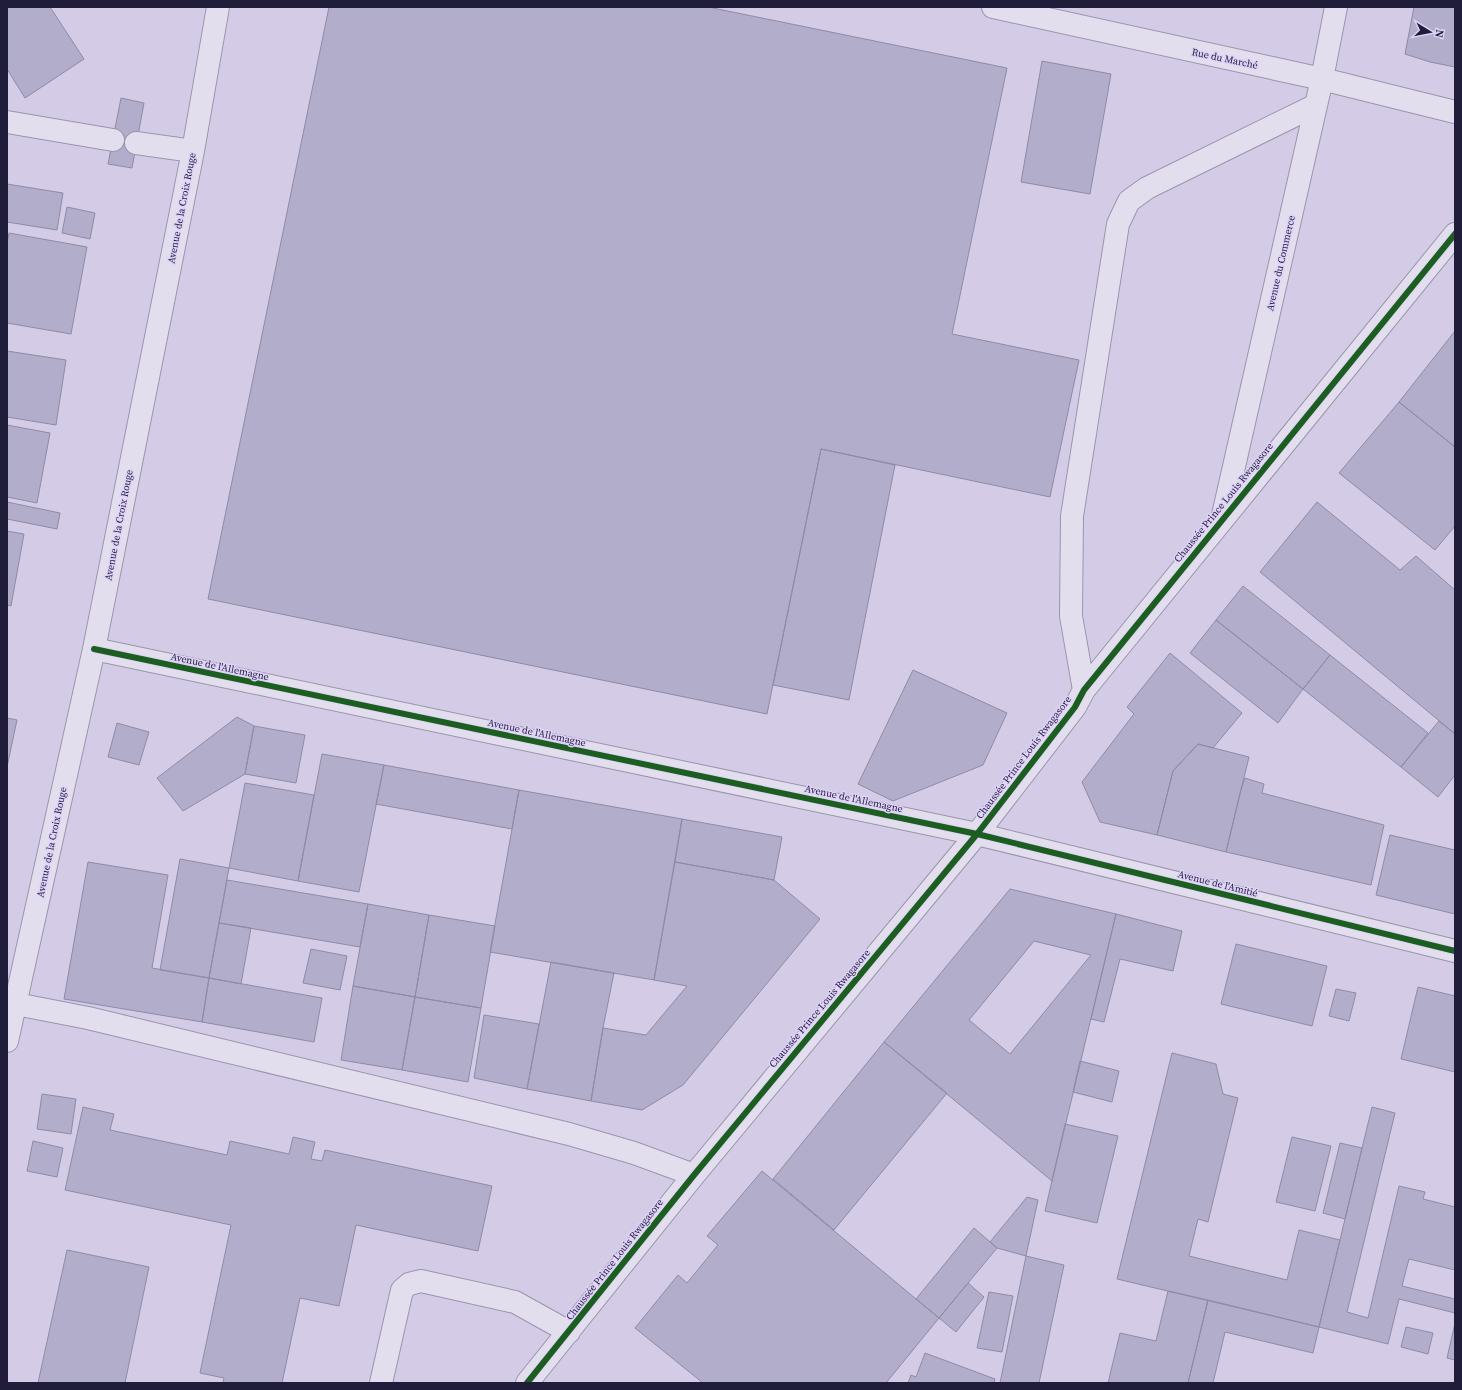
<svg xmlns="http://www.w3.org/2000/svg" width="1462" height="1390" viewBox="0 0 1462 1390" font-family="'Source Serif 4',serif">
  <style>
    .building { fill: #b1adca; stroke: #8f8ba6; fill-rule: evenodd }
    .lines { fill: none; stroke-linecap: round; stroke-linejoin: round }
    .minor-casing { stroke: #9a95ab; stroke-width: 24 }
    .minor { stroke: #e3deee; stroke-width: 22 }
    .cycleway-casing { stroke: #dfd2f8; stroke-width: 8 }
    .cycleway { stroke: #1b5e20; stroke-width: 6 }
    .labels { text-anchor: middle; stroke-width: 3; stroke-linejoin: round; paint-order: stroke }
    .street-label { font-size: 10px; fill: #201d3b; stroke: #dfd2f8 }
  </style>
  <rect width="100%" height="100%" fill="#d4cce6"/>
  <path class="building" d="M7,7H50L84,59L25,98L7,69Z
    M329,7H708L1007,68L952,334L1079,360L1050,497L821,449L767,714L208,599Z
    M1414,7H1455V67L1430,62L1405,54Z
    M1042,61L1111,74L1090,194L1021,182Z
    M121,98L144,103L132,168L108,164Z
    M7,184L63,193L57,230L7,222Z
    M67,207L95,213L90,239L62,233Z
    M9,233L87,247L71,334L7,323V243Z
    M1455,331V447L1399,402Z
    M7,351L66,360L56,425L7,417Z
    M1399,402L1455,447V526L1435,550L1339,473Z
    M7,425L50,433L37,503L7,497Z
    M821,449L895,465L849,700L773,685Z
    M7,502L60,513L57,529L7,519Z
    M1317,502L1400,570L1416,556L1455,590V734L1260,572Z
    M7,531L24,534L11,606L7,605Z
    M1243,586L1330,655L1303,689L1216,620Z
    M1216,620L1303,689L1278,723L1190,653Z
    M1170,653L1242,713L1213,748L1198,744L1173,771L1157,835L1100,822L1082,782L1134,714L1127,707Z
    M1330,655L1428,733L1401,767L1303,689Z
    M913,670L1007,713L983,765L893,801L858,784Z
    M237,717L254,726L245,774L183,811L157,778Z
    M7,718L17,720L7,767Z
    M1439,721L1455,734V775L1438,797L1401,767Z
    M117,723L149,732L139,765L108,757Z
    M254,726L305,735L296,783L245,774Z
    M1198,744L1249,757L1226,852L1157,835L1173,771Z
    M322,754L384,765L359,892L298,881Z
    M384,765L519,790L512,829L376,804Z
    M1245,778L1264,784L1262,793L1384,825L1371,885L1226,852L1241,789Z
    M245,783L314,795L298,881L229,868Z
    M519,790L682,819L654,980L490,952Z
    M682,819L782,837L774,880L675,862Z
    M1390,835L1455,850V914L1376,895Z
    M180,859L229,868L209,978L160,970Z
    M88,862L168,875L152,968L209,978L202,1022L64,999Z
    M675,862L774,880L820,919L683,1085L642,1110L591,1101L603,1028L646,1035L687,986L654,980Z
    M227,880L368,904L360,947L219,923Z
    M1010,889L1116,914L1052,1181L884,1042ZM1034,941L1091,955L1010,1054L969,1020Z
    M368,904L429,915L415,997L353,986Z
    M1116,914L1182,931L1173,971L1120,959L1104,1022L1091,1019Z
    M429,915L495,926L481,1008L415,997Z
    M219,923L251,928L241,984L209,978Z
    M1236,944L1327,966L1312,1026L1221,1004Z
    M311,949L347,956L340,990L303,983Z
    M551,962L614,973L603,1028L591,1101L527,1089Z
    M209,978L322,998L314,1042L202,1022Z
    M353,986L415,997L402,1070L341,1060Z
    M1418,987L1455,996V1072L1401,1059Z
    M1336,989L1356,993L1349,1021L1329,1016Z
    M415,997L481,1008L468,1082L402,1070Z
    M484,1015L539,1024L527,1089L474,1078Z
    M884,1042L947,1093L834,1230L773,1179Z
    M1172,1053L1216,1064L1223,1094L1238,1098L1208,1222L1198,1219L1189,1256L1287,1280L1299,1230L1340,1240L1319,1327L1117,1279Z
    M1080,1061L1119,1071L1112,1102L1073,1092Z
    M42,1094L76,1099L71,1134L37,1129Z
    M83,1107L114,1114L110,1130L227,1155L230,1141L289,1154L293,1137L315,1142L311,1159L322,1161L325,1150L492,1186L478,1251L356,1225L339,1306L300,1298L282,1383H223L224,1378L200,1373L231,1225L65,1190Z
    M1372,1107L1395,1113L1347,1312L1368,1318L1399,1186L1425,1192L1423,1199L1455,1207V1270L1409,1259L1402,1286L1455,1299V1313L1399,1299L1388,1344L1319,1327Z
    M1065,1124L1118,1136L1097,1223L1045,1211Z
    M1292,1137L1331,1146L1315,1211L1276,1202Z
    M33,1141L63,1148L57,1177L27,1171Z
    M1340,1143L1362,1148L1345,1219L1323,1213Z
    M762,1171L939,1318L886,1383H703L635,1328L678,1275L687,1283L718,1245L707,1236Z
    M1027,1197L1038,1200L1026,1256L997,1248L990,1242Z
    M974,1228L997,1248L939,1318L916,1299Z
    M67,1250L149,1267L125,1383H38Z
    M1026,1256L1064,1265L1039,1383H1000Z
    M968,1283L984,1297L956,1332L939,1318Z
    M1168,1291L1208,1300L1188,1383H1108L1120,1333L1156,1341Z
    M989,1292L1013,1296L1002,1352L977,1348Z
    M1208,1300L1319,1327L1313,1353L1225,1332L1213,1383H1188Z
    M1455,1323V1360L1447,1358Z
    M1406,1327L1433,1333L1428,1354L1401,1347Z
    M925,1353L995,1379L994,1383H908L911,1375L916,1377Z"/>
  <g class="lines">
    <g class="minor-casing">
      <path id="minor" d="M993,7L1322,79L1455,112
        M7,122L113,140
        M136,143L193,151
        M1223,515L1322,79L1336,7
        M94,649L977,834L1455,951
        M1084,690L1071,616L1072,516L1118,224L1129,201L1147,188L1316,105
        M16,1004L88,1018L569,1134L634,1153L694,1175
        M7,1041L94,649L193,151L218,7
        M381,1383L402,1290L409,1284L421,1281L515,1302L569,1332
        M527,1383L694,1175L977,834L1075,707L1084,690L1455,234"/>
    </g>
    <use href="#minor" class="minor"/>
    <g class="cycleway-casing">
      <path id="cycleway" d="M94,649L977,834L1455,951
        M527,1383L694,1175L977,834L1075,707L1084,690L1455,234"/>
    </g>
    <use href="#cycleway" class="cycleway"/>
  </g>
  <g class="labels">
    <g class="street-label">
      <text transform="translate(1225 58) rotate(12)" y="4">Rue du Marché</text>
      <text transform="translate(181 208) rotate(-79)" y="4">Avenue de la Croix Rouge</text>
      <text transform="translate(1280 263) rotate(-77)" y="4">Avenue du Commerce</text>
      <text transform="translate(1223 502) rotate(-51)" y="4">Chaussée Prince Louis Rwagasore</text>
      <text transform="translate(118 525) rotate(-79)" y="4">Avenue de la Croix Rouge</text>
      <text transform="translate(220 666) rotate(12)" y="4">Avenue de l'Allemagne</text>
      <text transform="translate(537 732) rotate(12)" y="4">Avenue de l'Allemagne</text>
      <text transform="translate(1023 757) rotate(-53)" y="4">Chaussée Prince Louis Rwagasore</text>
      <text transform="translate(854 798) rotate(12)" y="4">Avenue de l'Allemagne</text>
      <text transform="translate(51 842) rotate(-78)" y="4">Avenue de la Croix Rouge</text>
      <text transform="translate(1218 883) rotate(14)" y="4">Avenue de l'Amitié</text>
      <text transform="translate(819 1008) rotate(-50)" y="4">Chaussée Prince Louis Rwagasore</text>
      <text transform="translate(614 1259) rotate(-52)" y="4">Chaussée Prince Louis Rwagasore</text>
    </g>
  </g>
  <rect width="1462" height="1390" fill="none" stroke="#201d3b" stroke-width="16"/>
  <g transform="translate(1430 32) rotate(100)" stroke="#dfd2f8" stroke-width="3" paint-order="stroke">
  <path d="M0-3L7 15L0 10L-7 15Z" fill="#201d3b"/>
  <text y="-6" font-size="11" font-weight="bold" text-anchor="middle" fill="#201d3b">N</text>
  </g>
</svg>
